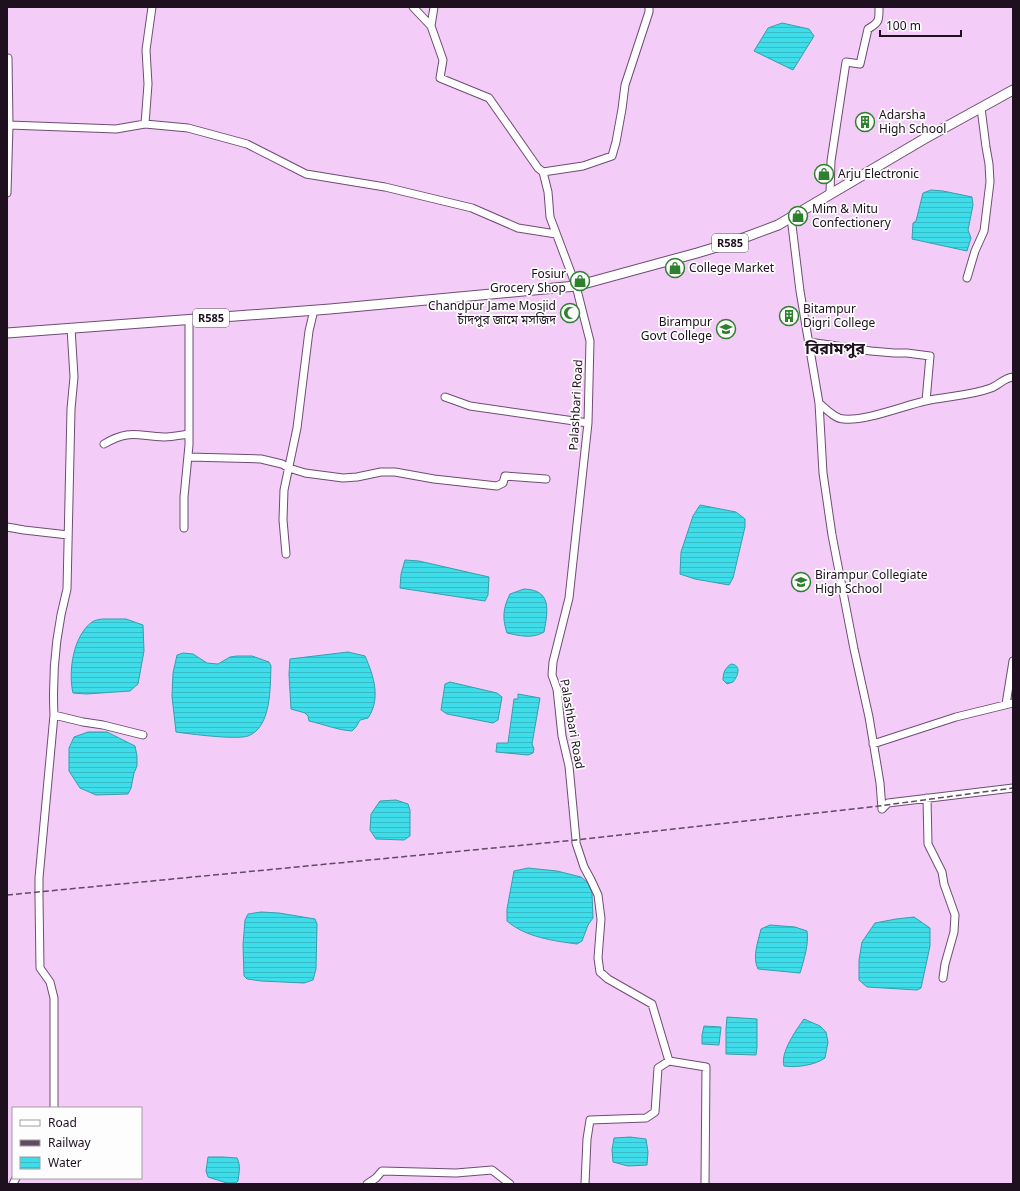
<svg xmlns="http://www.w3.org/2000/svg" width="1020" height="1191" viewBox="0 0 1020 1191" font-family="'Noto Sans','Noto Sans Bengali',sans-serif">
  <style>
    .water { fill: url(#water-rules); stroke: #359fac }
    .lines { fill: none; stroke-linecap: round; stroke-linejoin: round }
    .minor-casing { stroke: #6e4d72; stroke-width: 9 }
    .major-casing { stroke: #6e4d72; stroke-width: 11 }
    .minor { stroke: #fff; stroke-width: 7 }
    .major { stroke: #fff; stroke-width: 9 }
    .rail { stroke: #614b63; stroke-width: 1.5; stroke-dasharray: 6 3; stroke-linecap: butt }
    .labels { text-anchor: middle; stroke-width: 3.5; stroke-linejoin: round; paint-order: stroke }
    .shield { fill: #fdfdfd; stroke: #615762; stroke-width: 1 }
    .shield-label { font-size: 11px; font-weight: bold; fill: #1e101f }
    .poi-label { font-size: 12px; fill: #1e101f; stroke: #fdfdfd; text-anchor: start }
    .street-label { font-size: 12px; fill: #1e101f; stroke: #fdfdfd }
    .district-label { font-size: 16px; font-weight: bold; fill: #1e101f; stroke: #fdfdfd }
  </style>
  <defs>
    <pattern id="water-rules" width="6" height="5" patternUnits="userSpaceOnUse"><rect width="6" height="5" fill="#3fdce9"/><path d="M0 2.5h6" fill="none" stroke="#37bcc7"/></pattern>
  </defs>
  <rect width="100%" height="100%" fill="#f3ccf8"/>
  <path class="water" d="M782,23L809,29L814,36L793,70L754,51L768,28Z
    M931,190L943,191L972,197L973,205L968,230L971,238L967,251L912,239L913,223L916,221L923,193Z
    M700,505L736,512L745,519V527L733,578L729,585L695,579L680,574L681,552L693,516Z
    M405,560L419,561L489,577L488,595L485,601L400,588L401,574Z
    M524,589C552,590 548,610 544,632C532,639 521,636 507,633C502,618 503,608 510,594Z
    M104,619H126L143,625L144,651L138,684L130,691L86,694L73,693C68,672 73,636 92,622C95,620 100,619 104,619Z
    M348,652L365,656C374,676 381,699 368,718L360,720L356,727L352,731C337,730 323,724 309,721L308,716L305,713L291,709L289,674L290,659Z
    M183,653L193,654L207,663L218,664L230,657L237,656H252L269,662L271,666C270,686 272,727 248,736C236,740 190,734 176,732L172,696L173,673L177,655Z
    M731,664C742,665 738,676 733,682L727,684L723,680C723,673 725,668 731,664Z
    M450,682L497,693L502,697L498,720L493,723L447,714L441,710L445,684Z
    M518,694L540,698L532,744L534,749L533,753L528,755L496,752L497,743H508L514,699H518Z
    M88,732H107L135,746L137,756V766L134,773L131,788L128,794L96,795L80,788L69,771V748L74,737Z
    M396,800L408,804L410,810V836L404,840L376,839L370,830L371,814L380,801Z
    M528,868L557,871L581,877L588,883L592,893L593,918L588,925L582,941L577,944C554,941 525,937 507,921V909L514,871Z
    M261,912L279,913L315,919L317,924L316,969L313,980L304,983L261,981L247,979L244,976L243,945L245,920L248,914Z
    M914,917L930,928V946L921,988L917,990L867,987L859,980V960L862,942L875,923L896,919Z
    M770,925L795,927L807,931C809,944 804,960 800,973L758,969C752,957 758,942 761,929Z
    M727,1017L757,1019V1047L756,1055L726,1054V1029Z
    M804,1019L820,1026L826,1032L828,1042L825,1058C815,1065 797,1068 784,1066C780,1053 796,1030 804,1019Z
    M704,1026L721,1027L719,1045L702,1044V1035Z
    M630,1137L646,1139L648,1152L647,1165L628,1166L613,1162L612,1150L614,1138Z
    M208,1157H223L237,1158C241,1165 239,1173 238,1181L235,1184L227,1183L208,1177L206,1171Z"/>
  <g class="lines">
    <g class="minor-casing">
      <path id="minor" d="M413,7L431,26L443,60L440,78L489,98L538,168L543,172L548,192L550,217L576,286L590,341L588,423L569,598L553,662L552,675L557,689L562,736L569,766L576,840V843L584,867L591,880L598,895L601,919L598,958L600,972L608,979L652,1004L669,1061
        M431,26L434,7
        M145,124L188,128L247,144L306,174L385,187L472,208L518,228L556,234
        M9,125L116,129L145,124L148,84L146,50L152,7
        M543,172L583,166L612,156L616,142L622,109L625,85L649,12V7
        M7,193L9,125L8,58
        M830,193L831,161L846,62L860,64L868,29C880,22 879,20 879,7
        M791,217L800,291L819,403L823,473L832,535L854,649L869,717L880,783L882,809
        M967,278L975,251L984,231L990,182L989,164L986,147L981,108
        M809,342L871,351L894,353H907L930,356L926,401
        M445,397L470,406L588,423
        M819,403C826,409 835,419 844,419C866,421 903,406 925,401C947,396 970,396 991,388C999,385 1004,378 1013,377
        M104,444C129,429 137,436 164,437C173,437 181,435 189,434
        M188,457L261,459L282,464L289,468L305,473L343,478L357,477L381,472H395L434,479L497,486L503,483L505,476L546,479
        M7,527L24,530L68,535
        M184,528V497L189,445V319
        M286,554L283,520L284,490L297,428L309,331L314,310
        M1006,704L1013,661
        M54,715L83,722L103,725L143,735
        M873,744L956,717L1013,703
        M927,798L928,844L942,872L944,884L955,915L954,932L945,964L943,978
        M882,809L888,803L1013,788
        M54,1108V998L50,982L40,968L39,897V878L54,715C52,673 56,630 67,589L71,409L74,377L71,328
        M13,1184L16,1178
        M367,1184L376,1178L382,1171L456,1173L492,1170L510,1184
        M585,1184L587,1139L590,1120L646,1118L655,1112L658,1068L669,1061L706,1067L705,1184"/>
    </g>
    <g class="major-casing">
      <path id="major" d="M7,333L330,309L576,286L697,253L730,243L778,225L924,139L1013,90"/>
    </g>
    <use href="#minor" class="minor"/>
    <use href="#major" class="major"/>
    <path class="rail" d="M7,895L576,840L879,806L1013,788"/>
  </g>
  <defs>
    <g id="building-ring" transform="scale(1)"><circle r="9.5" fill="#fdfdfd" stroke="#2d802c" stroke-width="1.5"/><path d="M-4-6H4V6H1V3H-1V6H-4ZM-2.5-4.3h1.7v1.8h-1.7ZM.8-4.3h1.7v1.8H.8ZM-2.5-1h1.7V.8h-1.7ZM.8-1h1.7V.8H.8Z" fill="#2d802c"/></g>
    <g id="shop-ring" transform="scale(1)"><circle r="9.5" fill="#fdfdfd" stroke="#2d802c" stroke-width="1.5"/><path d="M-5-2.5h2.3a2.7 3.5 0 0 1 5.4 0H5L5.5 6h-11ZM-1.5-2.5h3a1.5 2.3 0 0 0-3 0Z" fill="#2d802c"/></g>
    <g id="mosque-ring" transform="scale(1)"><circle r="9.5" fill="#fdfdfd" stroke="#2d802c" stroke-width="1.5"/><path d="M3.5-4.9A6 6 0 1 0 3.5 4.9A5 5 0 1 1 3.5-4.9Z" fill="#2d802c"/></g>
    <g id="university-ring" transform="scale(1)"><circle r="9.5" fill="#fdfdfd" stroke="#2d802c" stroke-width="1.5"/><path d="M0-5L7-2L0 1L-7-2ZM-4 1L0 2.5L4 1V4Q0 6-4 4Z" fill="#2d802c"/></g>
    <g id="school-ring" transform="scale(1)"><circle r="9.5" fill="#fdfdfd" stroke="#2d802c" stroke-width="1.5"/><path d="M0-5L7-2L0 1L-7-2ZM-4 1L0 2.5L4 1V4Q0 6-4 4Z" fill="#2d802c"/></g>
  </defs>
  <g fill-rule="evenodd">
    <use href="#building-ring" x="865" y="122"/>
    <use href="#shop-ring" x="824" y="174"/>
    <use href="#shop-ring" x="798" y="216"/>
    <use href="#shop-ring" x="675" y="268"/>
    <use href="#shop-ring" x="580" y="281"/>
    <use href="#mosque-ring" x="570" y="313"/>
    <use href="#building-ring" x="789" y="316"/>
    <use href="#university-ring" x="726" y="329"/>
    <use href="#school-ring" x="801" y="582"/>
  </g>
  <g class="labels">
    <g class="shield">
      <rect x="712" y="234" width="36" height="18" rx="3"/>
      <rect x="193" y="309" width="36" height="18" rx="3"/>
    </g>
    <g class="shield-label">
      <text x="730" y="247">R585</text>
      <text x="211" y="322">R585</text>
    </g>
    <g class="poi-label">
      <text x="879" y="119">Adarsha<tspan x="879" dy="14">High School</tspan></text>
      <text x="838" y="178">Arju Electronic</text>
      <text x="812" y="213">Mim &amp; Mitu<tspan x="812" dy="14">Confectionery</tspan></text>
      <text x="689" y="272">College Market</text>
      <text x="566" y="278" text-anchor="end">Fosiur<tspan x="566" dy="14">Grocery Shop</tspan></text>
      <text x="556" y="310" text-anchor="end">Chandpur Jame Mosjid<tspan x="556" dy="14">চাঁদপুর জামে মসজিদ</tspan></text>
      <text x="803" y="313">Bitampur<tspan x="803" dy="14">Digri College</tspan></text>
      <text x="712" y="326" text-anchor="end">Birampur<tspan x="712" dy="14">Govt College</tspan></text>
      <text x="815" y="579">Birampur Collegiate<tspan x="815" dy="14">High School</tspan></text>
    </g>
    <g class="street-label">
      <text transform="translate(576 405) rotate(-87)" y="4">Palashbari Road</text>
      <text transform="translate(572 724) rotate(80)" y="4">Palashbari Road</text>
    </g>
    <g class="district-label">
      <text x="835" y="354">বিরামপুর</text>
    </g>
  </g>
  <rect width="1020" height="1191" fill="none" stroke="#1e101f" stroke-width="16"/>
  <rect x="12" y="1107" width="130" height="72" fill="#fdfdfd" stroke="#a49ea4"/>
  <rect x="20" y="1120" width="20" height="6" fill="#ffffff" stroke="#a49ea4"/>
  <text x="48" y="1127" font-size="12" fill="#1e101f">Road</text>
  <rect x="20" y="1140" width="20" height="6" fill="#614b63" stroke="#a49ea4"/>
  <text x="48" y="1147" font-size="12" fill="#1e101f">Railway</text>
  <rect x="20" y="1157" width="20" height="12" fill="url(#water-rules)" stroke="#a49ea4"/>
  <text x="48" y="1167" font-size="12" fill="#1e101f">Water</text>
  <path d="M880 30v6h81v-6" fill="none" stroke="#1e101f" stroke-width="2"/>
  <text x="886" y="30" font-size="12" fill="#1e101f" stroke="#fdfdfd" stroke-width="3" paint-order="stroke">100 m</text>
</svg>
